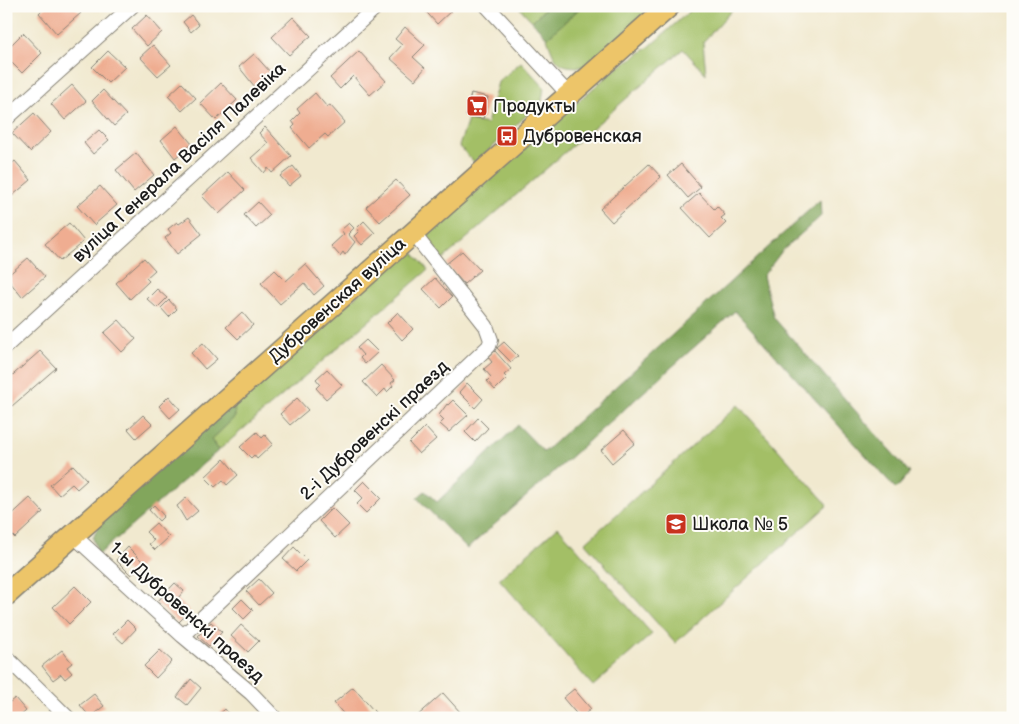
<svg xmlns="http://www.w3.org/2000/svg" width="1019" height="724" viewBox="0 0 1019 724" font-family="'Balsamiq Sans',sans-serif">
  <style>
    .green { fill: #a3bf66; stroke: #606e41 }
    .forest { fill: #82a65b; stroke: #4f613c }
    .building { fill: #efad91 }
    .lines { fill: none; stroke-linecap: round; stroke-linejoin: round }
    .minor-casing { stroke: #868276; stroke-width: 16 }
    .primary-casing { stroke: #868276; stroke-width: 24 }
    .minor { stroke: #fff; stroke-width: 14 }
    .primary { stroke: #edc569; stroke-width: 21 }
    .labels { text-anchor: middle; stroke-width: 4; stroke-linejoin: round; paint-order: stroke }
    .poi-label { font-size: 18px; fill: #1c1c1c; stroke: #fdfcf7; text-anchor: start }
    .street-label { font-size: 18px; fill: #1c1c1c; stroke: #fdfcf7 }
  </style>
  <rect width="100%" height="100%" fill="#fdfcf7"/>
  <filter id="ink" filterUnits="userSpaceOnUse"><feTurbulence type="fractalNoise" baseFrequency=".02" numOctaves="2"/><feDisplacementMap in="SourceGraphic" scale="10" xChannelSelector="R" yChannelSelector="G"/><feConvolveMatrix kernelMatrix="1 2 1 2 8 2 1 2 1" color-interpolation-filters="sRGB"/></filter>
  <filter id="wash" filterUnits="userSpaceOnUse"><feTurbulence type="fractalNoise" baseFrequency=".0096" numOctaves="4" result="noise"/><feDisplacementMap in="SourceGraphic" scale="20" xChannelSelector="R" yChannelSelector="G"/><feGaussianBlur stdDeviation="1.12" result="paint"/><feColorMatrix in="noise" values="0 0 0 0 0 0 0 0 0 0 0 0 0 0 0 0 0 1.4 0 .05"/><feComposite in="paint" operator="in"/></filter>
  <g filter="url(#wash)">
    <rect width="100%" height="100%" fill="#f1e9cf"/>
    <path class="green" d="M518,6H548L532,21Z
      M582,6H652L589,67C559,67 557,67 547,38Z
      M695,6H729L732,10L703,42L706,74L683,49L442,260L425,236L614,70L649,47Z
      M521,62L544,87L542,101L475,163L459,146L468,120L487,124L498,82Z
      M410,249L428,270L219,450L211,440L235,417L234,403Z
      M738,405L828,505L675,643L585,543Z
      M558,527L652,634L593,686L499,579Z"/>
    <path class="forest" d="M548,6H582L547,38L532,21Z
      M820,200L821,216L782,251L763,276L774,318L910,473L896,489L735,311L467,549L417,498L425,491L437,502L518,425L544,452Z
      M234,403L235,417L211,440L219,450L98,555L93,538L100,521Z"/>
    <g id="blocks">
      <path class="building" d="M46,6H74L81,13L57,34L39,13Z
        M421,6H449L452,10L437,24Z
        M147,15L162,32L147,46L132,29Z
        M191,15L199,25L191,32L183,22Z
        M293,17L311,36L289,55L272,37Z
        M405,27L425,45L413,57L425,68L415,80L390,58L402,45L395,39Z
        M23,33L42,53L22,73L6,57V50Z
        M153,45L171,65L158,76L140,57Z
        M108,51L125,67L108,83L92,67Z
        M359,51L386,81L370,95L353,76L340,89L330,78Z
        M254,54L271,73L255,87L239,67Z
        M182,83L196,98L182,111L168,96Z
        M221,83L237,100L216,120L200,103Z
        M72,85L86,101L65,120L51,104Z
        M103,90L126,115L114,126L92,101Z
        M315,93L327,107L330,105L345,122L328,137L325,134L309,148L292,128L295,125L292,121L300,113L297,109Z
        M471,93L488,97L483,119L466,116Z
        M34,113L51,132L30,152L12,133Z
        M177,126L192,144L175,158L161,140Z
        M265,127L291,156L272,173L268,168L264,173L251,158L268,143L259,133Z
        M99,130L109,140L93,154L84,143Z
        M136,153L154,175L134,192L116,170Z
        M15,161L31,180L6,201V168Z
        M649,164L661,177L612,222L600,209Z
        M681,164L701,187L688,198L668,175Z
        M293,166L301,176L289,186L280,176Z
        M228,172L245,190L219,214L202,196Z
        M396,180L410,195L380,222L366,207Z
        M100,186L117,205L94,225L77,206Z
        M699,193L714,209L717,206L725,215L721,218L726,223L710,238L682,208Z
        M258,202L270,215L256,228L244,215Z
        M189,217L202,234L177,254L165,238L171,233L168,229L177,222L179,224Z
        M364,221L375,233L362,245L354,236L359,231L357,228Z
        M69,223L84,241L60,261L45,244Z
        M349,223L354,228L348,234L355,242L345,255L343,252L340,256L331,246L344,234L341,230Z
        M462,251L480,270L464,284L446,264Z
        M28,258L45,277L22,297L6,277Z
        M144,258L155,270L146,278L149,281L130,299L116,283Z
        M305,264L324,286L314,295L304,283L280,304L261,283L275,270L286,281Z
        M435,278L452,297L441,308L423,289Z
        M157,289L167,298L157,308L147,299Z
        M169,300L177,309L169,317L161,308Z
        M242,312L253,325L238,339L226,327Z
        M398,312L413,329L402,340L387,323Z
        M119,320L136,339L122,352L104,333Z
        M366,340L378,352L365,364L360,358L363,355L357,348Z
        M504,342L518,356L511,362L497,348Z
        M203,343L217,359L205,369L191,353Z
        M40,351L56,368L12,406L6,400V381Z
        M495,351L511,369L504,375L507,378L495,390L487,381L491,377L484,369L492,362L488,357Z
        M381,365L395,380L391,383L393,386L387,392L385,389L377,397L363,382Z
        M327,369L342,385L326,399L316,388L320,384L316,379Z
        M467,383L483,399L475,408L459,392Z
        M169,396L180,409L170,418L159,406Z
        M297,398L308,410L290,425L280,414Z
        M453,400L468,415L449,432L440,424L444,420L439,415L447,404L448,405Z
        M143,415L152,424L136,438L128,429Z
        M478,418L488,428L475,442L465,432Z
        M425,427L436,439L419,454L409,443Z
        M624,430L635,443L612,463L601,450Z
        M257,432L262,438L265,435L273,444L257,459L254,455L251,458L240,447Z
        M224,459L238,475L227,485L223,480L215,487L205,477Z
        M73,465L87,480L77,489L72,484L59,495L50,485Z
        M364,481L381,498L366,513L357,504L363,498L355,490Z
        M30,498L43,512L15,538L6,529V520Z
        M186,498L198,511L186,521L177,506Z
        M154,505L164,516L159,521L149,510Z
        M332,508L349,525L335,538L319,521Z
        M156,523L169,537L155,550L149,544L154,540L146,532Z
        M128,547L144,563L131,575L116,560Z
        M294,547L307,560L296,571L283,559Z
        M259,579L272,593L259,605L246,591Z
        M175,583L184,591L177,599L190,611L178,623L156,603Z
        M75,586L91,602L69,624L53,607Z
        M242,599L253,610L244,619L233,608Z
        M127,620L136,629L123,643L113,634Z
        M211,622L222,632L209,646L198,636Z
        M241,625L259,641L248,652L231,636Z
        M62,650L72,663L67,667L72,673L65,679L61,674L53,680L42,666Z
        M160,650L172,661L156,678L144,666Z
        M191,679L201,688L187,705L177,697Z
        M353,687L380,718H347L334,703Z
        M574,689L591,709L580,718L563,698Z
        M443,693L461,713L456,718H415Z
        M94,694L104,706L90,717L80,705Z
        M15,698L26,711L18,718H6V705Z
        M225,709L232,718H215Z"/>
    </g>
  </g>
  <g filter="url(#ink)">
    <use href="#blocks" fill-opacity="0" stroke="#868276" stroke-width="1"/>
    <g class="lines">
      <g class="minor-casing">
        <path id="minor" d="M487,6L569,95
          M6,119L132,6
          M6,346L377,6
          M73,535L183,636L251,693L275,718
          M183,636L489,346L491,340L486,326L413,233
          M6,657L68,718"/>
      </g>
      <g class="primary-casing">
        <path id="primary" d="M6,595L669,6"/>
      </g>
      <use href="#minor" class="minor"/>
      <use href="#primary" class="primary"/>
    </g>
  </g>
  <defs>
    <g id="supermarket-square" transform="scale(1.125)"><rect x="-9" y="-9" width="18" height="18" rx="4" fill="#c8321e" stroke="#fdfcf7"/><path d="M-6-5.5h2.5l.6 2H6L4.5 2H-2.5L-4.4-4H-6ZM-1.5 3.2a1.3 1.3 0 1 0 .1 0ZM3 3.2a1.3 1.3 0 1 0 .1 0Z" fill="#fff"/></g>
    <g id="bus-square" transform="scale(1.125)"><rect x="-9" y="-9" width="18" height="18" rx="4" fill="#c8321e" stroke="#fdfcf7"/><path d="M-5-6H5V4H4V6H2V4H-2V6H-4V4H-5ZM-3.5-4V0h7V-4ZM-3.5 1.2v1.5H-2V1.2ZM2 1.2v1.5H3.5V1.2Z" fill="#fff"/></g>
    <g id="school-square" transform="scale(1.125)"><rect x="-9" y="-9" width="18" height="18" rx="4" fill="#c8321e" stroke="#fdfcf7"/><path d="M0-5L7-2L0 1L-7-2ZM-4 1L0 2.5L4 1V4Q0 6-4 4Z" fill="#fff"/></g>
  </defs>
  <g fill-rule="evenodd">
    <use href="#supermarket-square" x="477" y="106"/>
    <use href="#bus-square" x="507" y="136"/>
    <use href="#school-square" x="676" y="524"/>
  </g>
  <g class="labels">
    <g class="poi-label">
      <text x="493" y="112">Продукты</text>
      <text x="523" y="142">Дубровенская</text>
      <text x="692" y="530">Школа № 5</text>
    </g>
    <g class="street-label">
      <text transform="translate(179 162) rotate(-43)" y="6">вуліца Генерала Васіля Палевіка</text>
      <text transform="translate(337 300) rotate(-42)" y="6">Дубровенская вуліца</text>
      <text transform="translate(374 430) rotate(-43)" y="6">2-і Дубровенскі праезд</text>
      <text transform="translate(187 612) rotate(42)" y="6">1-ы Дубровенскі праезд</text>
    </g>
  </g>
  <rect width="1019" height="724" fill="none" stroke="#fdfcf7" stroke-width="25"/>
</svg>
